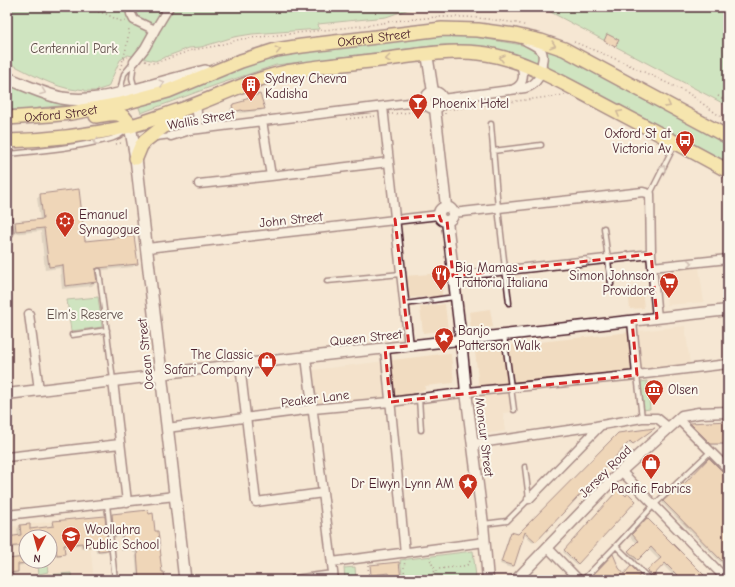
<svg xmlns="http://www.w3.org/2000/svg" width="735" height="587" viewBox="0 0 735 587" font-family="'Comic Neue',sans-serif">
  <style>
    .built { fill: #f1dcc1; fill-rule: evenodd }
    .green { fill: #a1e0a8; stroke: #76806a }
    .shadow { fill: #0003; fill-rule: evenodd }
    .building { fill: #e7c198; stroke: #4a1f2b }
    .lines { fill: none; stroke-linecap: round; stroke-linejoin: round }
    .service-casing { stroke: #4a1f2b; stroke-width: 7 }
    .minor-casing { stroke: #4a1f2b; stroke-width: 11 }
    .tertiary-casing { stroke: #4a1f2b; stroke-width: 13 }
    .secondary-casing { stroke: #4a1f2b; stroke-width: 14 }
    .primary-casing { stroke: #4a1f2b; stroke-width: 16 }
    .path { stroke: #4a1f2b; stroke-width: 1.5; stroke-dasharray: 1 3; stroke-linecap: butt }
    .service { stroke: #fbf7ec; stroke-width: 4 }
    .minor { stroke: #fbf7ec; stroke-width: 8 }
    .tertiary { stroke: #fbf7ec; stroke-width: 10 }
    .secondary { stroke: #fbf7ec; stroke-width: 11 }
    .primary { stroke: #f7e281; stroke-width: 13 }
    .oneway { stroke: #a08056 }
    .oneway2 { stroke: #ab9695 }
    .marked { fill: none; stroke: #d62828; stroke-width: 3; stroke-dasharray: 8 5; stroke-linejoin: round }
    .labels { text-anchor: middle; stroke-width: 4; stroke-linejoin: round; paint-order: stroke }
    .street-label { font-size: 13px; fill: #4a1f2b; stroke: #fbf7ec }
    .park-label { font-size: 13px; fill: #604f4a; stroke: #fbf7ec }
    .poi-label { font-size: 13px; fill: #4a1f2b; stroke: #fbf7ec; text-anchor: start }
  </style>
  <rect width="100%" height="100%" fill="#f5e7d3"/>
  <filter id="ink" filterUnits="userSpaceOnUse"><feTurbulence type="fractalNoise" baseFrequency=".025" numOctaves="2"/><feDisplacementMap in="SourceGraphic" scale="8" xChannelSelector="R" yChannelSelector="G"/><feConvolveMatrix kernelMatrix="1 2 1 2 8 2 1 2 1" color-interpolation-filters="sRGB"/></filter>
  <g filter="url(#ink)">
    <path class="built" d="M699,267L704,302L667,305L663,271Z
      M442,273V296L407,298L405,276Z
      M642,289L644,308L630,309L628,290Z
      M445,304L448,330L423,333L420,307Z
      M490,309L493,327L471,329L469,312Z
      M685,326L690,364L508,384L511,412L503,413L505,431L484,434L475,351L476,349Z
      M449,353L451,354L454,383L425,386V390L415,392V395L317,407L313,370Z
      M87,517L94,580H7V527ZM26,537H50V561H26Z"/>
    <path class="green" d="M7,7H426L412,8L386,17L318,24L319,29L252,34L234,37L201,47L189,48L155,61L128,55L120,60L108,87L95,91H85V90L78,89L77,90C54,88 28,72 7,62Z
      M541,7H728V106Z
      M457,34L522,45L533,48L540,55L539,61L536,62C502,47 469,42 431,46L276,65L216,85L141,113L138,105L236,68L298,51L447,35Z
      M547,51L566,56L728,143V162L576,81L548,67L547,65Z
      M7,80L82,104C70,105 59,106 47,107C36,108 17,113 7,108Z
      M98,297L102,327L71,331L67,300Z
      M647,381L650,409L643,410L641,382Z
      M473,551L476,577L449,580H403L400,560Z
      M37,561H47L48,572L39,574Z
      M355,567L356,580H345L344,568Z
      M71,573L72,580H47V575Z"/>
    <path class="shadow" d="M244,100L264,108L261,111L241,113L238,112L232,114L230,109L231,107L233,105L241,103Z
      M41,195L84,242L137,263L133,267L95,271L96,282L92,286L62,289L60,268L45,270L41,231L13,234L12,227L15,223L40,220L37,198Z
      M728,422V445H709L689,425L690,424Z
      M652,429L631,445L628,442L533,543L524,533L513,566L511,568L500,564L509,535L511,533L518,535L619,434Z
      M724,474L728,475V570L662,503L683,484Z
      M617,490L626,497L635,501L576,565L563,552L614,496L613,494Z
      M147,511L161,573L164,577L161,580H137L136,572L137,570L135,553H133V549L121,551L120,537L111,538L109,518L112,515Z
      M647,519L707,580H678L663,565L650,577L646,573L659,560L648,549L635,561L627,553L637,543L630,537Z
      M54,522L107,550L105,552L96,553L95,547L81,549L80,545L63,547L64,554L61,556L55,557L53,543H50V537H26V561L33,562L30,564L17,566V571L15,574L7,575V535H8V538L18,537L17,529L20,526L29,525V530L51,528V525ZM20,547L21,558L10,560L9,548Z
      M398,563L400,580H390L389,573L371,575L370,567V566Z"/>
    <path class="building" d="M607,34L619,40L615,47L604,41Z
      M260,94L265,109L244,111L241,110L234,112L232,105H233V104L244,101L243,99Z
      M79,189L85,241L134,236L138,264L98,268L95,269L97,282L65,286L63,265L49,267L44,228L16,231L15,222L43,219L40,194Z
      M728,421V444H711L690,423Z
      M655,428L633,444L630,441L536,542L525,532L514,566L501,562L511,532L518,534L618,433Z
      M709,458L724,473L728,474V567L663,501L683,483L684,484Z
      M616,489H619L626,496L628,493L636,501L578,564L564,550L615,493L614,492Z
      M148,510L149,514L153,513L155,531H158L161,556H160L162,572H164L165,578L139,580L137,551H136L135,547L124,549L122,535L114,536L112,514Z
      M105,516L108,550L98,551V545L83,547L82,543L64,545L65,554L57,555L55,540L50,541V537H26V545L7,547V537L21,535L20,525L30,524V529L54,526L53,521Z
      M647,518L709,580H682L665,563L653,576L647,570L661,558L651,547L638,560L628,551L638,541L632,534Z
      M613,554L619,568L624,574L631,566L640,575L636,580H595L591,577Z
      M26,557V563L18,564V572L7,573V559Z
      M399,562L401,579L390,580L389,573L371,575L370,565Z"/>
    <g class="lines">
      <g class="service-casing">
        <path id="service" d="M134,62L132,78L135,89
          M120,91L124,74L134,62
          M491,124L498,208L509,303
          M156,138L171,136
          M493,151L541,145
          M7,154C37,151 66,149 96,142C106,140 116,139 124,132
          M650,194L675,144
          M604,228L611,284
          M99,271L113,380
          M327,281L401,274
          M405,304L455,297
          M72,335L107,330
          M504,335L514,410
          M637,375L642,418
          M419,398L421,430
          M107,504L115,580
          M483,524L507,521L529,499L525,467
          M616,546L650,580
          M583,580L616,546L654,505L710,452"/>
      </g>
      <g class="minor-casing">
        <path id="minor" d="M130,7L131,14L134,20L155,30
          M134,62L145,48L155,30L169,7
          M514,89C525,84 524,74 521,64
          M442,99L525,88C537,85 542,74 542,62C543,59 543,55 542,52C539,47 531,44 526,41
          M196,104L199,129
          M383,107L409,346
          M262,121L271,176
          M171,136L190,130L199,129L425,101
          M199,184L271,176L389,162
          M453,213L643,192L650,194L651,254L657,318
          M7,215L9,233
          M147,248L439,215
          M652,267L728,259
          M453,276L651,254
          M29,314L39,390
          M632,321L637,375
          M385,348L405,553
          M306,357L334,580
          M240,365L256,502L323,493
          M113,381L127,502
          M678,419L728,469
          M167,428L313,409L390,402L477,391L637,375L728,364
          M473,444L596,426L642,418H657L668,427
          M7,457L120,444
          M621,471L727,580
          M529,499L601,425
          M7,515L175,496
          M547,547L579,580
          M332,562L485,542
          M294,580L333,575"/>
      </g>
      <g class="tertiary-casing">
        <path id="tertiary" d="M427,54L433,92
          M426 100a8 8 0 1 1 16 0a8 8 0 1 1-16 0Z
          M435,109L446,206
          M439 214a7 7 0 1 1 14 0a7 7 0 1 1-14 0Z
          M447,221L461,340L466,392L483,524L488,580
          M7,394L146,377L173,372L728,310
          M516,580L621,471L682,416L699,413L728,412"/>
      </g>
      <g class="secondary-casing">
        <path id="secondary" d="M7,78C25,85 43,94 62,98C91,103 118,94 146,87C166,81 185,76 205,71
          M130,126L136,158L185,580"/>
      </g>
      <g class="primary-casing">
        <g id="primary">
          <path d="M96,116C111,114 123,109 130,126"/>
          <path id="s1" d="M7,118L50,115L71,113L121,104L168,91L241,61L276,50L302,46L442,29L478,30L515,35L541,41L564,49L728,137"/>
          <path d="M7,141C49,140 90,135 131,126C146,122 162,116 177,111C214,99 248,80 286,72C320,66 354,63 388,59C418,55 449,50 479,53C520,57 563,83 599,102C642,125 685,147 728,171"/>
          <path d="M136,158L141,146L145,141L159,130L170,122L179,111"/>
        </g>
      </g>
      <path class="path" d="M83,7L106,14L120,21H126
        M574,42L623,62L688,93L728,122
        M124,59L128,57
        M145,61L150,63H155L192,50L216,46L241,39L370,25L394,21L436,17H467L487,19L517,23L527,26
        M120,69C125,54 128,43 129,27
        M718,96L728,102
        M392,114L423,111L425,112L426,114
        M445,114V110L565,95
        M346,119L376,116
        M116,144L121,143
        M368,565L369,579
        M433,574L439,569L463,566L467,565L475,555
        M429,578C435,573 437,569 431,563L430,557
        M405,580L404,568L405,560"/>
      <use href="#service" class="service"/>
      <use href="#minor" class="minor"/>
      <use href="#tertiary" class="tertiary"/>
      <use href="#secondary" class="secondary"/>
      <use href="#primary" class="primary"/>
    </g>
    <defs><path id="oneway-chevron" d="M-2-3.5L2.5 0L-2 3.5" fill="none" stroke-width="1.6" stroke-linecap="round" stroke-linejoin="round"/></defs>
    <g class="oneway">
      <use href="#oneway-chevron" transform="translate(553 45) rotate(19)"/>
      <use href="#oneway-chevron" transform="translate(278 50) rotate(-12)"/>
      <use href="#oneway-chevron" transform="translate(502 58) rotate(-164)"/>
      <use href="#oneway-chevron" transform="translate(388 59) rotate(173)"/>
      <use href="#oneway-chevron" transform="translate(668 105) rotate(28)"/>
      <use href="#oneway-chevron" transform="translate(619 113) rotate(-152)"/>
    </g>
    <g class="oneway2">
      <use href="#oneway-chevron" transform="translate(162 83) rotate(-15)"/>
      <use href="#oneway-chevron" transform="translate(43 92) rotate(21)"/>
      <use href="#oneway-chevron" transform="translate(96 142) rotate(168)"/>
      <use href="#oneway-chevron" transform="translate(663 168) rotate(-63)"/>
      <use href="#oneway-chevron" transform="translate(589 261) rotate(-6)"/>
      <use href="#oneway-chevron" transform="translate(690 263) rotate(-6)"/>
      <use href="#oneway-chevron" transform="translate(430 301) rotate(-8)"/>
    </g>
  </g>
  <path d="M0 0H735V587H0ZM439,215L441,221H447L453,276L651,254L657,318L632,321L637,375L390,402L385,348L409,346L395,219Z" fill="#f5e7d3" fill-opacity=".55" fill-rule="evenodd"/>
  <path class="marked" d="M439,215L441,221H447L453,276L651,254L657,318L632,321L637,375L390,402L385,348L409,346L395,219Z"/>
  <defs>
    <g id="building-pin" transform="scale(1)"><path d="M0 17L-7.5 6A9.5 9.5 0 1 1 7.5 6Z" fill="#c8321e" stroke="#fbf7ec"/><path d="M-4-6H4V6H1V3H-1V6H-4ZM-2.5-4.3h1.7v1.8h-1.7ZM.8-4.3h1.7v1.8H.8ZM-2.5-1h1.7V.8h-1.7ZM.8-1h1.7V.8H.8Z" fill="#fff"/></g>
    <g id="bar-pin" transform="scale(1)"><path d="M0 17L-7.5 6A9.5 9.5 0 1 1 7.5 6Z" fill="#c8321e" stroke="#fbf7ec"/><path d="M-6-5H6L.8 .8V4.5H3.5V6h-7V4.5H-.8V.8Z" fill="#fff"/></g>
    <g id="bus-pin" transform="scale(1)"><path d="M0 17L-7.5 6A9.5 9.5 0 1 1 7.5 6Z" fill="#c8321e" stroke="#fbf7ec"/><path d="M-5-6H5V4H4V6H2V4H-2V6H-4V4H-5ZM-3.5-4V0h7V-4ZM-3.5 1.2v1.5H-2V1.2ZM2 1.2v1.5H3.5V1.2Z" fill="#fff"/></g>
    <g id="synagogue-pin" transform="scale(1)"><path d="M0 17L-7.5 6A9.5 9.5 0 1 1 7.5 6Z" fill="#c8321e" stroke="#fbf7ec"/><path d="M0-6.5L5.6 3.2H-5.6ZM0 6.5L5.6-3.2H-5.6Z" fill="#fff"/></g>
    <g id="restaurant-pin" transform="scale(1)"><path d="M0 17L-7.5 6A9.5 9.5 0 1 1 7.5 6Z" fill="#c8321e" stroke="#fbf7ec"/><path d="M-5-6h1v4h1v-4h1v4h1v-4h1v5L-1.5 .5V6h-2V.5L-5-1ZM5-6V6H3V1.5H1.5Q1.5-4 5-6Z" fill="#fff"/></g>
    <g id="supermarket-pin" transform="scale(1)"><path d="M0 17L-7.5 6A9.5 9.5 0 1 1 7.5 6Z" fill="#c8321e" stroke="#fbf7ec"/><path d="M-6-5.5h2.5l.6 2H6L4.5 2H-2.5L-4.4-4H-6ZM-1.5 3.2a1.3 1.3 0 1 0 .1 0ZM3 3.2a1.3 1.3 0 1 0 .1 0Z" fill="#fff"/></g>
    <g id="sight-pin" transform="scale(1)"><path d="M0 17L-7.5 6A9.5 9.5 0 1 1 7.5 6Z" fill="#c8321e" stroke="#fbf7ec"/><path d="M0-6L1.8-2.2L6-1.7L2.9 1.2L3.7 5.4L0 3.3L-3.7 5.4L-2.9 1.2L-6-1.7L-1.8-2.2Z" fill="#fff"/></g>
    <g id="shop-pin" transform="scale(1)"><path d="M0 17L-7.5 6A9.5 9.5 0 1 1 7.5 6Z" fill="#c8321e" stroke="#fbf7ec"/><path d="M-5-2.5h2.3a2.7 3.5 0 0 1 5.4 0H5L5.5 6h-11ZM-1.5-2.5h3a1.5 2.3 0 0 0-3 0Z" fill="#fff"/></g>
    <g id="museum-pin" transform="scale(1)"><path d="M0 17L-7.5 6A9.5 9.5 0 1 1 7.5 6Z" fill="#c8321e" stroke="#fbf7ec"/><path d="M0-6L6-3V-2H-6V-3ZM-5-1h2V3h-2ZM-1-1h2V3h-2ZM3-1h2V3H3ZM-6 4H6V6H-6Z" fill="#fff"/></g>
    <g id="school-pin" transform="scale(1)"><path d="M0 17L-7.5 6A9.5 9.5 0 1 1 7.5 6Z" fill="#c8321e" stroke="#fbf7ec"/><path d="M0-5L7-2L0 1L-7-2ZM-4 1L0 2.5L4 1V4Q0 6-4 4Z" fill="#fff"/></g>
  </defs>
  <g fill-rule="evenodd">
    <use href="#building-pin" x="251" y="85"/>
    <use href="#bar-pin" x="418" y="103"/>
    <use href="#bus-pin" x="685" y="140"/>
    <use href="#synagogue-pin" x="65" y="221"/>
    <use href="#restaurant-pin" x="441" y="274"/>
    <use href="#supermarket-pin" x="669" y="282"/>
    <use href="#sight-pin" x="444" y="337"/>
    <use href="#shop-pin" x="267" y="361"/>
    <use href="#museum-pin" x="654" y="389"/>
    <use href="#shop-pin" x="651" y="463"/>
    <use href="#sight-pin" x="468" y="483"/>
    <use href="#school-pin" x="71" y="536"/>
  </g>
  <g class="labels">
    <g class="street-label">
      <text dy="5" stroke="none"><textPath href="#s1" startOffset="378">Oxford Street</textPath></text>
      <text dy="5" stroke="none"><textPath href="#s1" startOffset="54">Oxford Street</textPath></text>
      <text transform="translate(201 119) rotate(-10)" y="5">Wallis Street</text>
      <text transform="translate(291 219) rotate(-6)" y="5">John Street</text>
      <text transform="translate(366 337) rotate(-6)" y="5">Queen Street</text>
      <text transform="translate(145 354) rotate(-96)" y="5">Ocean Street</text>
      <text transform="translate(315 398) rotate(-7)" y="5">Peaker Lane</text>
      <text transform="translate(485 437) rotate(83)" y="5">Moncur Street</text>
      <text transform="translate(605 471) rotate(-45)" y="5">Jersey Road</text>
    </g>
    <g class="park-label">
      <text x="74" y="53">Centennial Park</text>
      <text x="85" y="319">Elm's Reserve</text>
    </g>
    <g class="poi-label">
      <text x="265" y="83">Sydney Chevra<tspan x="265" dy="15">Kadisha</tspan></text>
      <text x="432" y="108">Phoenix Hotel</text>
      <text x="671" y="138" text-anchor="end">Oxford St at<tspan x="671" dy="15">Victoria Av</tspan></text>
      <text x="79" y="219">Emanuel<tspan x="79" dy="15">Synagogue</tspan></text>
      <text x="455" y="272">Big Mamas<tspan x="455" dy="15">Trattoria Italiana</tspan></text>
      <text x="655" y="280" text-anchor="end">Simon Johnson<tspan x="655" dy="15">Providore</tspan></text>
      <text x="458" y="335">Banjo<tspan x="458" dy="15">Patterson Walk</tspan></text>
      <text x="253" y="359" text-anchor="end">The Classic<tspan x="253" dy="15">Safari Company</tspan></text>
      <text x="668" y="394">Olsen</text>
      <text x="454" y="488" text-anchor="end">Dr Elwyn Lynn AM</text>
      <text x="651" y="493" text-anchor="middle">Pacific Fabrics</text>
      <text x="85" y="534">Woollahra<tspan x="85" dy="15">Public School</tspan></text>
    </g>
  </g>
  <rect width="735" height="587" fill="none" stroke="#fbf7ec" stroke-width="24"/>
  <rect x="12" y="12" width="711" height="563" fill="none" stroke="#4a1f2b" stroke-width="1.5" filter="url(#ink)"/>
  <g transform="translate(38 549) rotate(186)"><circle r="19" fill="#fbf7ec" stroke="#b4a19f"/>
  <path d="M0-3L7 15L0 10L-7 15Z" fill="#c8321e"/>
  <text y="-6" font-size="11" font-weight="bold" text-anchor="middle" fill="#4a1f2b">N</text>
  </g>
</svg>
